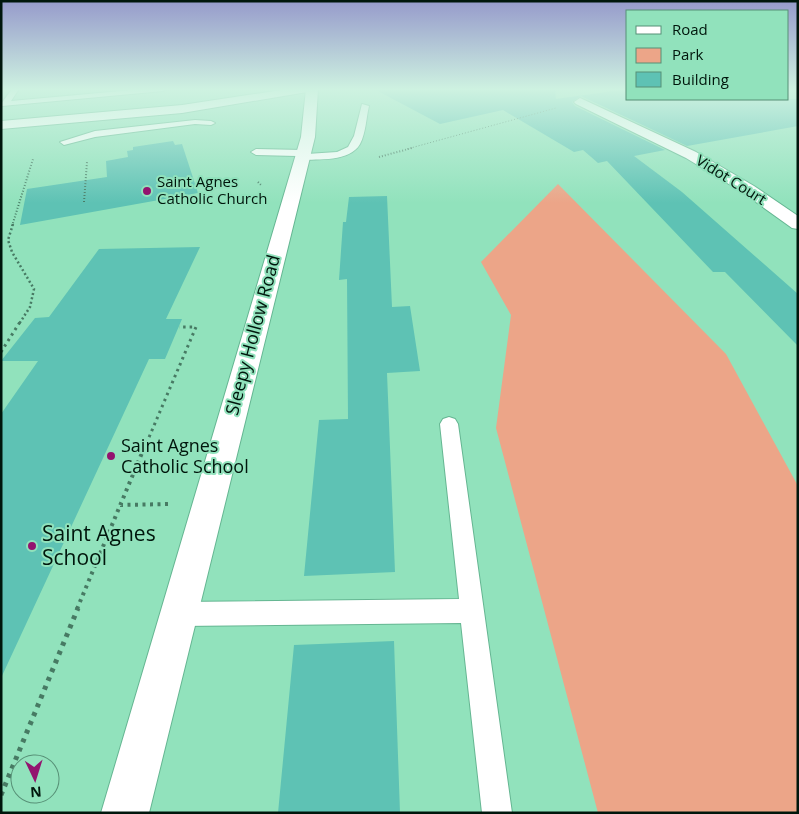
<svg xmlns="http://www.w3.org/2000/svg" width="799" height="814" viewBox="0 0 799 814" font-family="'Open Sans',sans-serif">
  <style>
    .green { fill: #eca588 }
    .building { fill: #5ec2b4 }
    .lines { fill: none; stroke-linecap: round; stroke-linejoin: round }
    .lane-casing { stroke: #65b692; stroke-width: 2 }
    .street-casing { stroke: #65b692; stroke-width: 2 }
    .secondary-casing { stroke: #65b692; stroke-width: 2 }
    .primary-casing { stroke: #65b692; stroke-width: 2 }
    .path-far5 { stroke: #477a63; stroke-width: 1; stroke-dasharray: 1 2; stroke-linecap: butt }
    .path-far4 { stroke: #477a63; stroke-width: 2; stroke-dasharray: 1 2; stroke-linecap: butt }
    .path-far3 { stroke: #477a63; stroke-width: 2.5; stroke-dasharray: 2 2.5; stroke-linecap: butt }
    .path-far2 { stroke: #477a63; stroke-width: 3; stroke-dasharray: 2.5 4; stroke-linecap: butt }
    .path-far1 { stroke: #477a63; stroke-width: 4; stroke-dasharray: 3 4.5; stroke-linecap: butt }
    .path { stroke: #477a63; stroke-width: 5; stroke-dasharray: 4 5.5; stroke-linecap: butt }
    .lane { fill: #fff; fill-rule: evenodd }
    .street { fill: #fff; fill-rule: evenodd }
    .secondary { fill: #fff; fill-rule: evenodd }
    .primary { fill: #fff; fill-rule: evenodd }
    .poi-dot { fill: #93146f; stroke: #91e2bc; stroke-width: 2 }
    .labels { text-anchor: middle; stroke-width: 4; stroke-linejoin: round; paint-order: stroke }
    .far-street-label { font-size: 15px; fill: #00160c; stroke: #91e2bc }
    .far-poi-label { font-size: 15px; fill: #00160c; stroke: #91e2bc; text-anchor: start }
    .street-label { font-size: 18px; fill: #00160c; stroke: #91e2bc }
    .poi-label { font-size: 18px; fill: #00160c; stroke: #91e2bc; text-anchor: start }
    .near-poi-label { font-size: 21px; fill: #00160c; stroke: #91e2bc; text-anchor: start }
  </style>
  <rect width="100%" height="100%" fill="#91e2bc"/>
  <path class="green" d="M558,184L726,354L798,486V813H598L496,428L511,315L481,262Z"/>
  <path class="building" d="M374,89H555L556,99L628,89V99H798V126L687,146L581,96L572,102L575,106L665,150L634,156L682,192L798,294V346L725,272H713L607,161L598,163L583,150L574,152L503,110L440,124Z
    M173,141L175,145L182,144L198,193L20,225L27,189L107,177L106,161L128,157L127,151L133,150V147Z
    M387,196L392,307L410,306L420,371L387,373L395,572L304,576L319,420L348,419L347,279L339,280L343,222H346L349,197Z
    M200,247L166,319H182L165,359H149L1,678V414L38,361H1L35,318L49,317L99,249Z
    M394,641L400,813H278L294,645Z"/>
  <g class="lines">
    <g class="lane-casing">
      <path id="lane" d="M12,89H19L11,101L143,89H167L163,91L2,106L1,104Z
        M362,104L369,106C366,118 366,133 360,144C350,162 318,159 301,160L298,159L297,156L256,155L251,152L256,149L303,150L306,151L307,154L337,152L348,147L354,136Z
        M195,120L211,121L215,123L211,125L195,124L95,137L64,145L60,142L95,131Z
        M449,417L455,419L458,424L512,813H482L461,623L179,626L170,623L167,614L170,605L179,602L459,599L440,424L443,419Z"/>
    </g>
    <g class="street-casing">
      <path id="street" d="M580,98L696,152L754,186L798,216V229L792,228L742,192L686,158L576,104L574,102Z"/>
    </g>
    <g class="secondary-casing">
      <path id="secondary" d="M306,89H318L315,137L149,813H101L301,137Z"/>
    </g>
    <g class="primary-casing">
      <path id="primary" d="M288,89H313L307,92L182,113L1,129V121L182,105Z"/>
    </g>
    <path class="path-far5" d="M407,149L556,108"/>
    <path class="path-far4" d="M379,157L412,148
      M258,182L262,186
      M84,202L87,162
      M12,226L33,159"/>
    <path class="path-far3" d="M13,224L8,240L12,252L34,289L30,307L19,324"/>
    <path class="path-far2" d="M1,352L20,322
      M144,449L196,327H179"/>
    <path class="path-far1" d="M120,505L170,504
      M77,609L144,448"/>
    <path class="path" d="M1,795L78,608"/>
    <use href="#lane" class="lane"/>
    <use href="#street" class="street"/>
    <use href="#secondary" class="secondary"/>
    <use href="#primary" class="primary"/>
  </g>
  <linearGradient id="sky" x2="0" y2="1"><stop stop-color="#969acb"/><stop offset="0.44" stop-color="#cef2e1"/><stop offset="1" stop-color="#cef2e1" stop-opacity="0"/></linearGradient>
  <rect width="799" height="203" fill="url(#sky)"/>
  <g class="poi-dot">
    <circle cx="147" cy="191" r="5"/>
    <circle cx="111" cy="456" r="5"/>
    <circle cx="32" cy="546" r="5"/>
  </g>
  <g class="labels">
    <g class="far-street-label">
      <text transform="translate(731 180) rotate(32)" y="5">Vidot Court</text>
    </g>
    <g class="far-poi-label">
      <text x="157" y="187">Saint Agnes<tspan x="157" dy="17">Catholic Church</tspan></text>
    </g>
    <g class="street-label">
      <text transform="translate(253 335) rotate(-75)" y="6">Sleepy Hollow Road</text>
    </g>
    <g class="poi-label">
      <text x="121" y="452">Saint Agnes<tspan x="121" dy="21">Catholic School</tspan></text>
    </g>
    <g class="near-poi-label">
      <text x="42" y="541">Saint Agnes<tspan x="42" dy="24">School</tspan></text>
    </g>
  </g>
  <rect width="799" height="814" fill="none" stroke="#00160c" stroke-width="5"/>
  <rect x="626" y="10" width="162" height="90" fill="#91e2bc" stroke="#579076"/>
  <rect x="636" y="26" width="25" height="8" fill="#ffffff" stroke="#579076"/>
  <text x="672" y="35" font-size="15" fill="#00160c">Road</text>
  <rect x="636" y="48" width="25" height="15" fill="#eca588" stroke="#579076"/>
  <text x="672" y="60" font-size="15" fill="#00160c">Park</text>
  <rect x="636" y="72" width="25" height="15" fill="#5ec2b4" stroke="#579076"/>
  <text x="672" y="85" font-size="15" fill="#00160c">Building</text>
  <g transform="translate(35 779) rotate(176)"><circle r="24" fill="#91e2bc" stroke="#579076"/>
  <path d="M0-4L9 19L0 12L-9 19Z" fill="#93146f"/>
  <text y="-8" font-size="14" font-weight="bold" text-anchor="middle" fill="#00160c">N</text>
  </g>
</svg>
